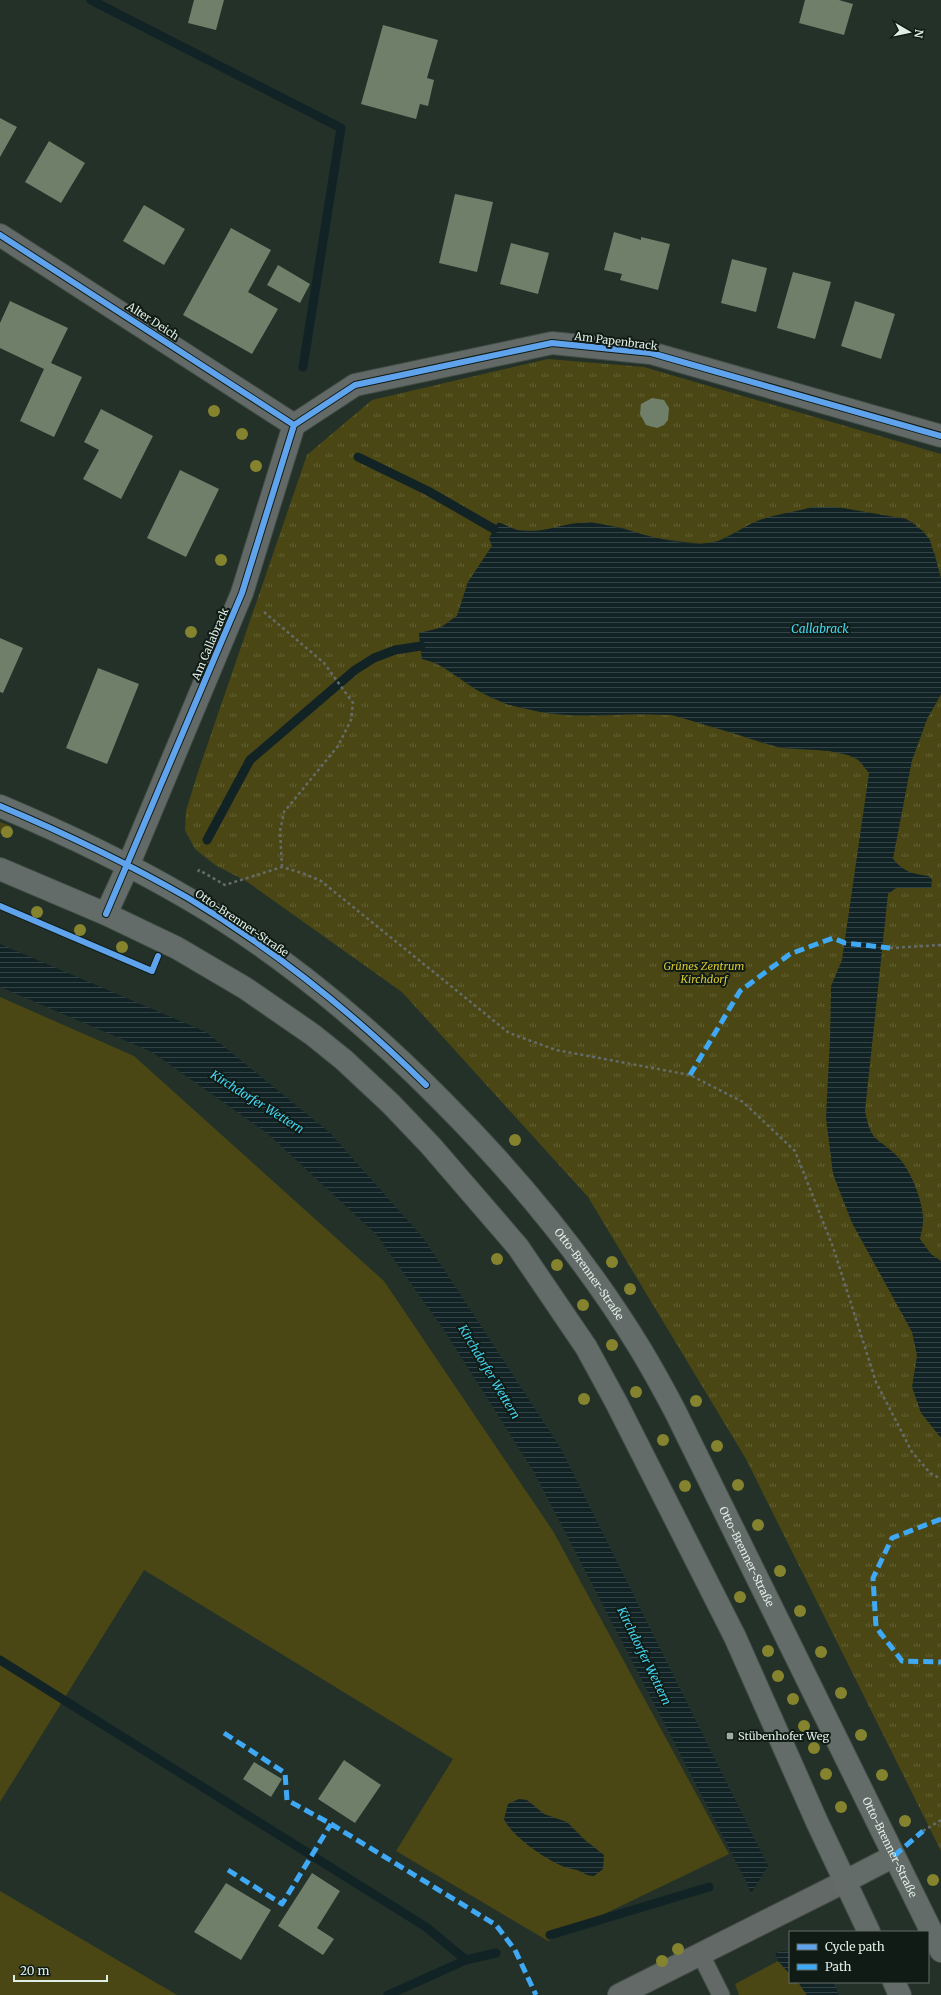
<svg xmlns="http://www.w3.org/2000/svg" width="941" height="1995" viewBox="0 0 941 1995" font-family="Merriweather,serif">
  <style>
    .grass { fill: #4a4715 }
    .park { fill: url(#park-tufts) }
    .water { fill: url(#water-rules) }
    .pier { fill: #233129 }
    .lines { fill: none; stroke-linecap: round; stroke-linejoin: round }
    .stream { stroke: #122326; stroke-width: 9 }
    .building { fill: #6f7f6a }
    .service-casing { stroke: #424e47; stroke-width: 19 }
    .minor-casing { stroke: #424e47; stroke-width: 24 }
    .secondary-casing { stroke: #424e47; stroke-width: 24 }
    .path { stroke: #646b68; stroke-width: 2.5; stroke-dasharray: 3 3; stroke-linecap: butt }
    .service { stroke: #636967; stroke-width: 17 }
    .minor { stroke: #636967; stroke-width: 22 }
    .secondary { stroke: #636c69; stroke-width: 22 }
    .quiet { stroke: #3fa9f5; stroke-width: 5; stroke-dasharray: 10 5; stroke-linecap: butt }
    .cycleway-casing { stroke: #101b15; stroke-width: 8 }
    .cycleway { stroke: #60a3ed; stroke-width: 6 }
    .tree { fill: #85832e }
    .poi-dot { fill: #9daca3; stroke: #101b15; stroke-width: 1.5 }
    .labels { text-anchor: middle; stroke-width: 4; stroke-linejoin: round; paint-order: stroke }
    .street-label { font-size: 11px; fill: #dfeee5; stroke: #101b15 }
    .park-label { font-size: 11px; font-style: italic; fill: #d6c632; stroke: #101b15 }
    .poi-label { font-size: 11px; fill: #dfeee5; stroke: #101b15; text-anchor: start }
    .water-label { font-size: 12px; font-style: italic; fill: #43d6f3; stroke: #101b15 }
  </style>
  <defs>
    <pattern id="park-tufts" width="24" height="20" patternUnits="userSpaceOnUse"><rect width="24" height="20" fill="#4a4715"/><path d="M3 7l-1-3M5 7V3M7 7l1-3M15 17l-1-3M17 17v-4M19 17l1-3" fill="none" stroke="#646237"/></pattern>
    <pattern id="water-rules" width="6" height="5" patternUnits="userSpaceOnUse"><rect width="6" height="5" fill="#122326"/><path d="M0 2.5h6" fill="none" stroke="#344345"/></pattern>
  </defs>
  <rect width="100%" height="100%" fill="#233129"/>
  <path class="grass" d="M0,822L11,826L8,836L0,833Z
    M0,997L134,1056L384,1281L553,1531L729,1854L548,1941L396,1851L453,1759L144,1570L0,1802Z
    M0,1891L177,1995H0Z
    M778,1961L790,1974V1982H798L807,1995H739L735,1984Z"/>
  <path class="park" d="M548,359L644,367L941,454V579L935,554L915,524L906,519L836,507H813L758,521L716,542L701,544L649,537L623,528L591,522L537,531L517,530L498,522L492,546L468,582L457,616L440,628L419,634L422,659C446,665 457,678 477,690C496,702 517,708 540,712C582,720 627,712 670,715C703,718 743,739 777,747C801,752 826,747 849,755C859,759 863,765 869,773L912,760L927,719L941,694V1851L746,1459L588,1197L402,992L246,881L215,865L195,849L185,830L186,811L197,775L307,455L372,400Z"/>
  <path class="water" d="M813,507H836L906,519L923,531L930,540L941,579V694L927,719L912,760L893,859C904,872 913,874 929,876L932,880L931,888H896L888,894L865,1111C872,1145 877,1136 897,1156C910,1168 924,1203 923,1221C923,1227 921,1233 920,1239L931,1254L941,1261V1438L921,1413L912,1387L917,1356L912,1332L852,1223L833,1174L826,1118L830,1038L831,986L842,960L869,773L859,760L848,755L829,751L779,747L672,715L638,714L573,715L541,712L506,704L477,690L437,663L422,659L419,633L440,628L457,616L468,582L492,546L489,538L498,522C504,524 511,529 517,530C543,536 567,520 592,523C631,527 674,550 714,542C727,540 744,526 757,521C775,514 795,512 813,507Z
    M0,944L206,1032L330,1133L424,1239L560,1447L766,1862L806,1932H790V1974L778,1961L746,1881L534,1472L444,1330L376,1234L267,1133L152,1052L0,987Z
    M519,1799L527,1800L544,1814L567,1822L585,1840L604,1855L603,1869L594,1876C587,1876 584,1873 577,1870C574,1869 571,1869 568,1868C549,1862 512,1837 504,1819L508,1804Z
    M798,1982H833L839,1995H807Z"/>
  <path class="pier" d="M769,1864L808,1932H790V1952L781,1951L773,1955L749,1894L752,1892Z"/>
  <g class="lines">
    <path class="stream" d="M91,0L341,128L303,367
      M358,457L428,491L494,529
      M207,840L250,760L355,670L374,658L395,650L421,646
      M0,1660L426,1927L466,1960
      M550,1935L709,1887
      M388,1995L466,1960L496,1953"/>
  </g>
  <path class="building" d="M194,0H224L216,30L188,23Z
    M805,0H839L853,4L844,35L799,23Z
    M383,25L438,40L427,78L434,80L428,106L420,104L416,119L361,104Z
    M0,118L17,127L0,157Z
    M49,141L85,163L61,203L25,182Z
    M455,194L493,202L477,272L439,263Z
    M144,205L185,229L164,265L123,241Z
    M231,228L271,250L248,292L278,309L252,354L183,315Z
    M614,232L641,240V237L670,244L658,290L620,280L622,274L604,270Z
    M511,243L549,253L538,294L500,284Z
    M732,259L767,268L756,312L721,303Z
    M278,265L310,284L300,303L267,285Z
    M793,272L831,282L815,339L777,328Z
    M10,301L68,328L51,363L82,377L54,437L20,421L44,369L0,348V323Z
    M855,301L895,314L881,359L841,346Z
    M652,398L664,400L669,408L668,420L664,425L657,428L646,425L640,414L641,404Z
    M101,409L153,436L121,499L83,479L99,450L84,442Z
    M180,470L219,489L186,557L147,538Z
    M0,638L23,648L3,693L0,692Z
    M98,668L139,684L107,764L66,748Z
    M344,1760L381,1785L355,1823L318,1799Z
    M254,1762L282,1779L271,1797L243,1779Z
    M312,1873L340,1891L317,1928L334,1939L323,1955L278,1926Z
    M226,1883L271,1910L241,1960L194,1932Z"/>
  <g class="lines">
    <g class="service-casing">
      <path id="service" d="M701,1955L721,1995"/>
    </g>
    <g class="minor-casing">
      <path id="minor" d="M0,235L294,425
        M294,425L355,385L552,343L651,353L941,436
        M128,866L242,593L294,425
        M619,1995L844,1882"/>
    </g>
    <g class="secondary-casing">
      <g id="secondary">
        <path id="s1" d="M0,806C64,833 127,863 187,898C281,953 365,1023 441,1100C517,1176 585,1258 641,1350C653,1370 664,1390 675,1411L941,1951"/>
        <path d="M0,869L106,914L177,948L245,988L313,1035L344,1060L391,1104L431,1146L518,1247L586,1347L616,1402L735,1637L817,1822L869,1932"/>
        <path d="M106,914L128,866"/>
        <path d="M844,1882L894,1856"/>
        <path d="M894,1982L900,1995"/>
      </g>
    </g>
    <path class="path" d="M264,612L324,663L353,703L351,720L338,746L284,812L280,831L282,867
      M198,872L199,870L225,885L282,867L305,874L321,881L509,1033L556,1050L690,1075L743,1102L795,1151L833,1247L876,1382L912,1452L930,1473L941,1479
      M0,906L152,971L153,966
      M890,948L941,945
      M923,1831L941,1820"/>
    <use href="#service" class="service"/>
    <use href="#minor" class="minor"/>
    <use href="#secondary" class="secondary"/>
    <path class="quiet" d="M690,1075L740,991L790,954L833,938L845,943L890,948
      M941,1519L892,1538L873,1578L876,1627L902,1661L941,1662
      M224,1733L285,1773L287,1800L331,1824L496,1925L515,1950L536,1995
      M894,1856L923,1831
      M228,1870L282,1904L331,1824"/>
    <g class="cycleway-casing">
      <path id="cycleway" d="M0,235L294,425
        M294,425L355,385L552,343L651,353L941,436
        M0,806C64,833 127,863 188,898C275,950 354,1014 426,1085
        M0,906L152,971L158,956
        M106,914L242,593L294,425"/>
    </g>
    <use href="#cycleway" class="cycleway"/>
  </g>
  <g class="tree">
    <circle cx="214" cy="411" r="6"/>
    <circle cx="242" cy="434" r="6"/>
    <circle cx="256" cy="466" r="6"/>
    <circle cx="221" cy="560" r="6"/>
    <circle cx="191" cy="632" r="6"/>
    <circle cx="7" cy="832" r="6"/>
    <circle cx="37" cy="912" r="6"/>
    <circle cx="80" cy="930" r="6"/>
    <circle cx="122" cy="947" r="6"/>
    <circle cx="515" cy="1140" r="6"/>
    <circle cx="497" cy="1259" r="6"/>
    <circle cx="612" cy="1262" r="6"/>
    <circle cx="557" cy="1265" r="6"/>
    <circle cx="630" cy="1289" r="6"/>
    <circle cx="583" cy="1305" r="6"/>
    <circle cx="612" cy="1345" r="6"/>
    <circle cx="636" cy="1392" r="6"/>
    <circle cx="584" cy="1399" r="6"/>
    <circle cx="696" cy="1401" r="6"/>
    <circle cx="663" cy="1440" r="6"/>
    <circle cx="717" cy="1446" r="6"/>
    <circle cx="738" cy="1485" r="6"/>
    <circle cx="685" cy="1486" r="6"/>
    <circle cx="758" cy="1525" r="6"/>
    <circle cx="780" cy="1571" r="6"/>
    <circle cx="740" cy="1597" r="6"/>
    <circle cx="800" cy="1611" r="6"/>
    <circle cx="768" cy="1651" r="6"/>
    <circle cx="821" cy="1652" r="6"/>
    <circle cx="778" cy="1676" r="6"/>
    <circle cx="841" cy="1693" r="6"/>
    <circle cx="793" cy="1699" r="6"/>
    <circle cx="804" cy="1726" r="6"/>
    <circle cx="861" cy="1735" r="6"/>
    <circle cx="814" cy="1748" r="6"/>
    <circle cx="826" cy="1774" r="6"/>
    <circle cx="882" cy="1775" r="6"/>
    <circle cx="841" cy="1807" r="6"/>
    <circle cx="905" cy="1821" r="6"/>
    <circle cx="933" cy="1880" r="6"/>
    <circle cx="678" cy="1949" r="6"/>
    <circle cx="662" cy="1961" r="6"/>
  </g>
  <rect class="poi-dot" x="726" y="1732" width="8" height="8" rx="2"/>
  <g class="labels">
    <g class="street-label">
      <text transform="translate(153 321) rotate(33)" y="4">Alter Deich</text>
      <text transform="translate(616 341) rotate(7)" y="4">Am Papenbrack</text>
      <text transform="translate(210 644) rotate(-67)" y="4">Am Callabrack</text>
      <text transform="translate(242 923) rotate(34)" y="4">Otto-Brenner-Straße</text>
      <text dy="4" stroke="none"><textPath href="#s1" startOffset="763">Otto-Brenner-Straße</textPath></text>
      <text dy="4" stroke="none"><textPath href="#s1" startOffset="1087">Otto-Brenner-Straße</textPath></text>
      <text dy="4" stroke="none"><textPath href="#s1" startOffset="1411">Otto-Brenner-Straße</textPath></text>
    </g>
    <g class="park-label">
      <text x="704" y="970">Grünes Zentrum<tspan x="704" dy="13">Kirchdorf</tspan></text>
    </g>
    <g class="poi-label">
      <text x="738" y="1740">Stübenhofer Weg</text>
    </g>
    <g class="water-label">
      <text x="820" y="633">Callabrack</text>
      <text transform="translate(257 1102) rotate(32)" y="4">Kirchdorfer Wettern</text>
      <text transform="translate(489 1372) rotate(59)" y="4">Kirchdorfer Wettern</text>
      <text transform="translate(644 1656) rotate(64)" y="4">Kirchdorfer Wettern</text>
    </g>
  </g>
  <rect x="789" y="1931" width="140" height="52" fill="#101b15" stroke="#636f68"/>
  <rect x="797" y="1944" width="20" height="6" fill="#60a3ed" stroke="#636f68"/>
  <text x="825" y="1951" font-size="12" fill="#dfeee5">Cycle path</text>
  <rect x="797" y="1964" width="20" height="6" fill="#3fa9f5" stroke="#636f68"/>
  <text x="825" y="1971" font-size="12" fill="#dfeee5">Path</text>
  <g transform="translate(909 32) rotate(99)" stroke="#101b15" stroke-width="3" paint-order="stroke">
  <path d="M0-3L7 15L0 10L-7 15Z" fill="#dfeee5"/>
  <text y="-6" font-size="11" font-weight="bold" text-anchor="middle" fill="#dfeee5">N</text>
  </g>
  <path d="M14 1975v6h93v-6" fill="none" stroke="#dfeee5" stroke-width="2"/>
  <text x="20" y="1975" font-size="12" fill="#dfeee5" stroke="#101b15" stroke-width="3" paint-order="stroke">20 m</text>
</svg>
